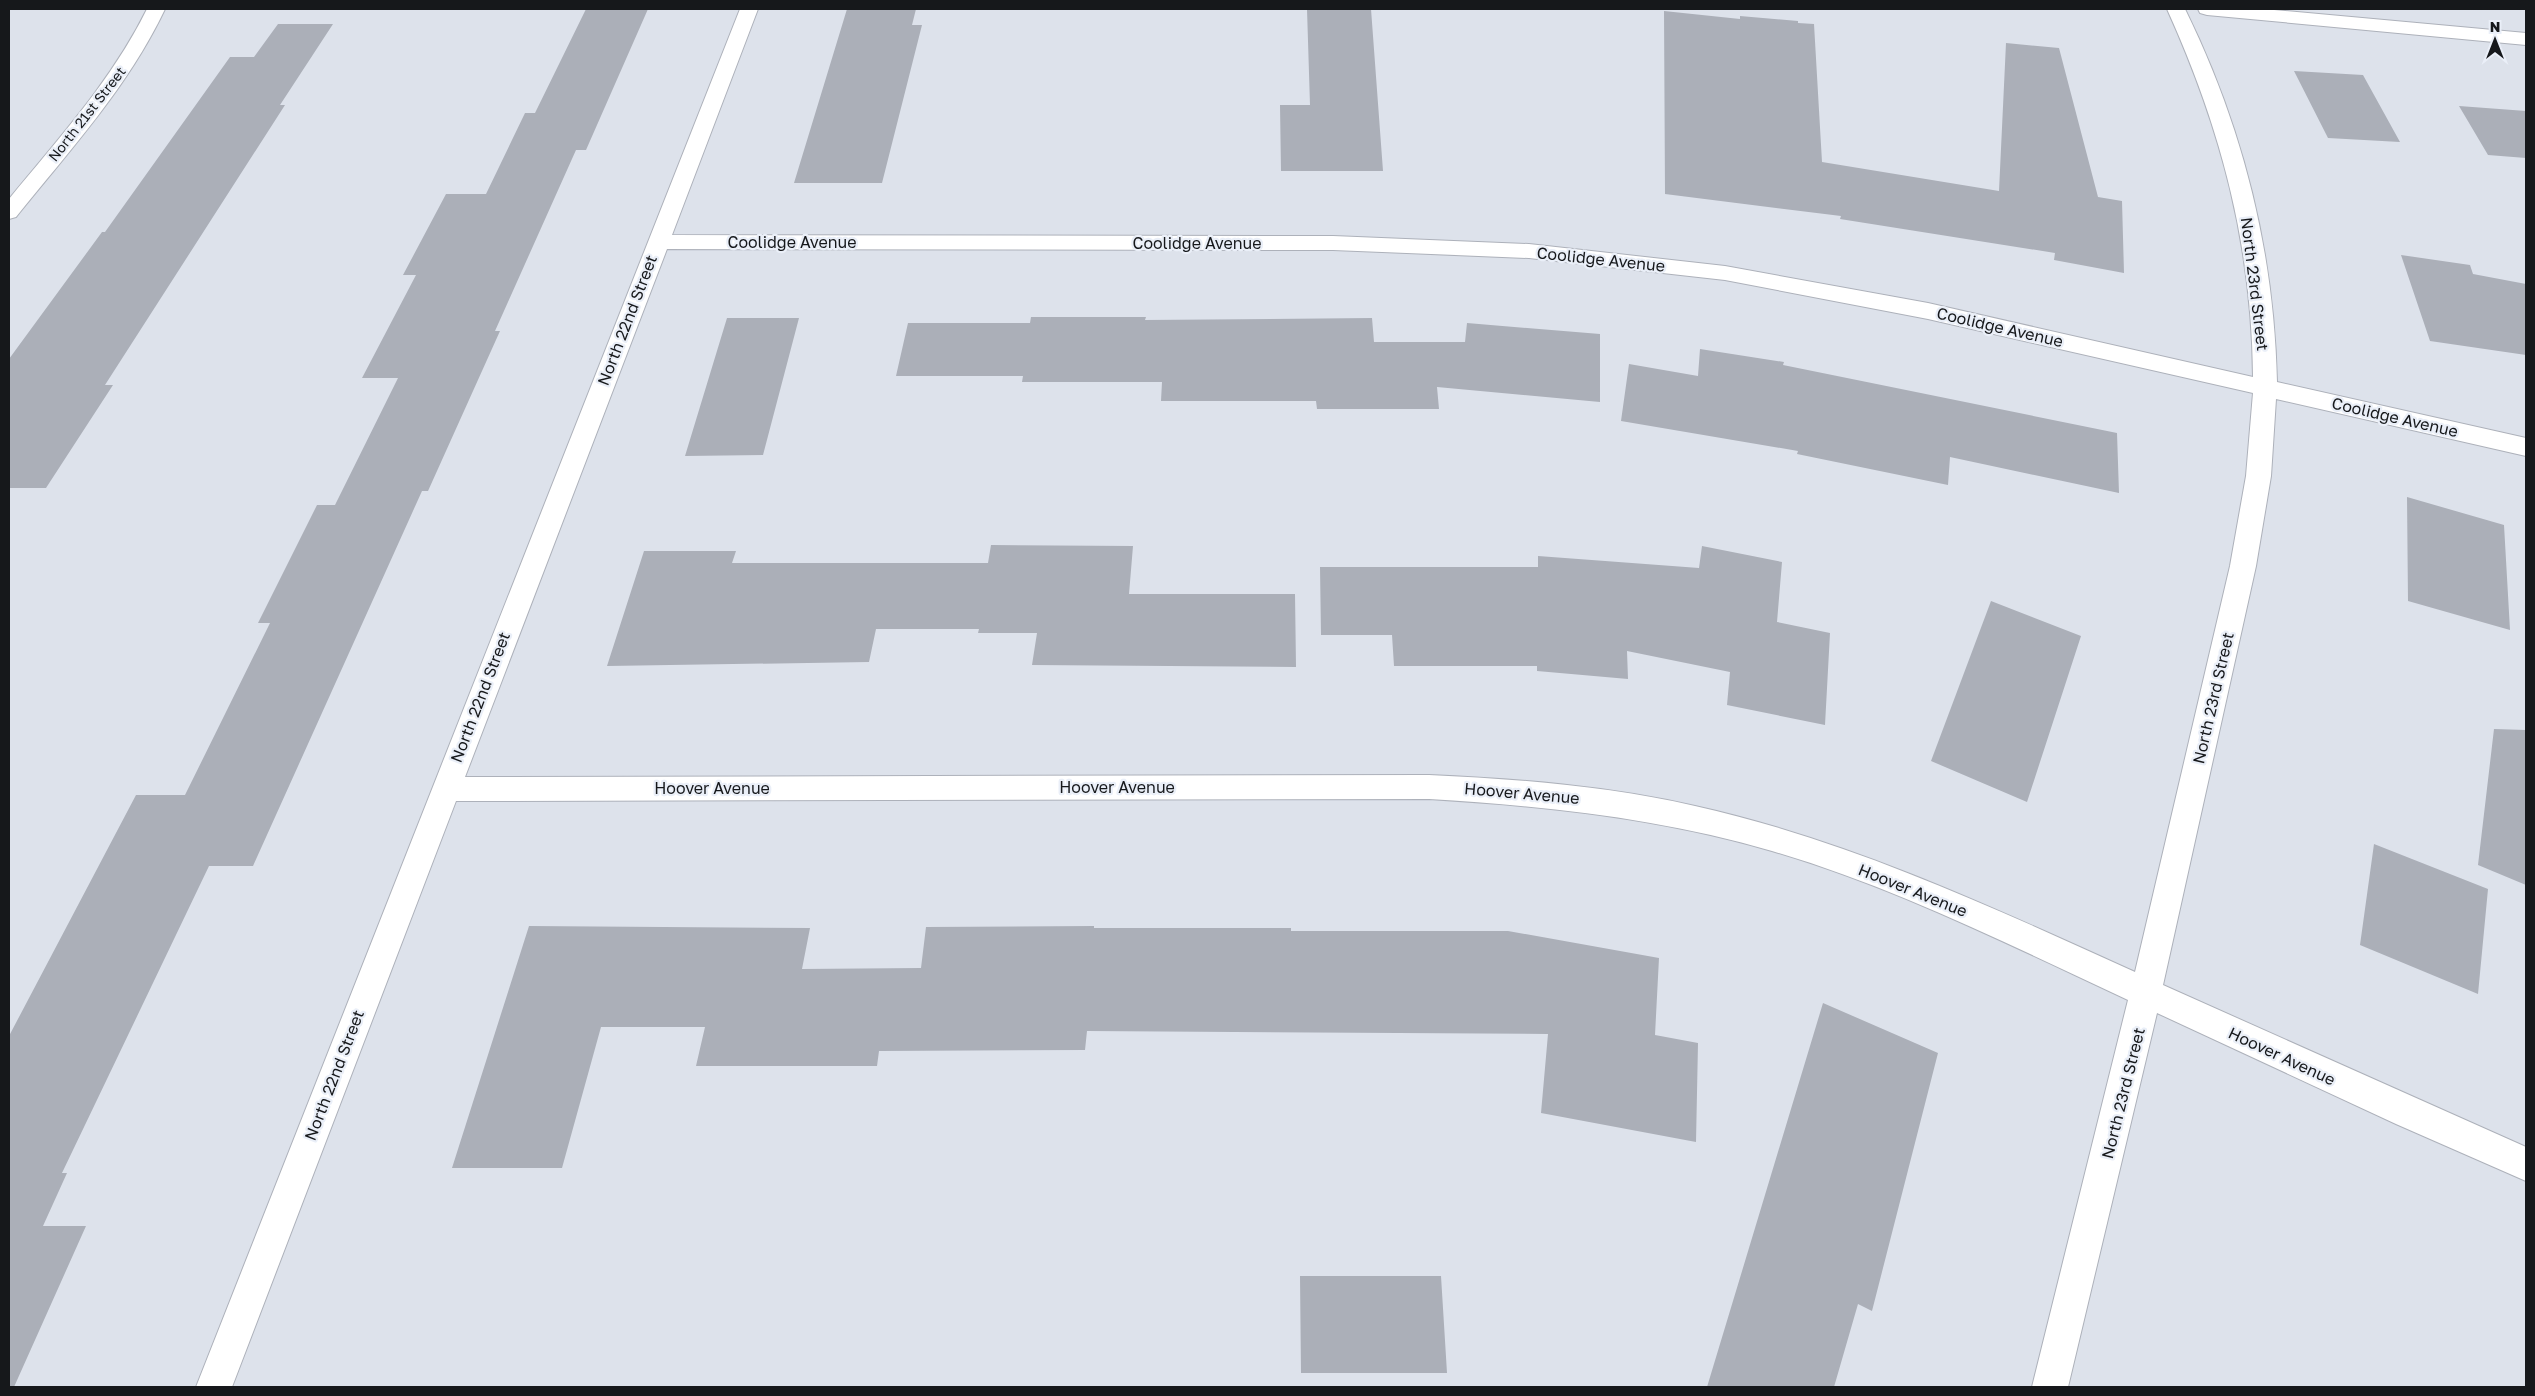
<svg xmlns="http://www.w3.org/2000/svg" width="2535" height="1396" viewBox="0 0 2535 1396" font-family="'Golos Text',sans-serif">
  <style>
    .building { fill: #abafb8 }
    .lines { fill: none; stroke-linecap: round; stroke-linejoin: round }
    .street-casing { stroke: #adb1ba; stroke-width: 2 }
    .street { fill: #fff; fill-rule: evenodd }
    .labels { text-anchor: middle; stroke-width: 4.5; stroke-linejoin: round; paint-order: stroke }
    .far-street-label { font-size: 14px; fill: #16181b; stroke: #eaeff8 }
    .street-label { font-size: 16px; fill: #16181b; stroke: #eaeff8 }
  </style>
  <rect width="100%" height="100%" fill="#dde2eb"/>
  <path class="building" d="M586,9H648L586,150H576L495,331H500L428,491H422L253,866H209L62,1173H67L43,1226H86L14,1387H9V1036L136,795H185L270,623H258L317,505H335L398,378H362L416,275H403L446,194H486L525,113H535Z
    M847,9H916L912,25H922L882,183H794Z
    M1307,9H1371L1383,171H1281L1280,105H1310Z
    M1664,11L1740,19V16L1798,21V23L1814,24L1822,162L1999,191L2006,43L2059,48L2098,197L2122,201L2124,273L2054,260L2055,253L1840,219L1841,216L1665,194Z
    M278,24H333L280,105H285L105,385H113L46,488H9V359L102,232H105L230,57H254Z
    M2294,71L2363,75L2400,142L2328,138Z
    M2459,106L2526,111V158L2488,155Z
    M2401,255L2470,265L2473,274L2526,284V355L2430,341Z
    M1031,317H1146L1145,320L1372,318L1374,342H1465L1467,323L1600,334V402L1437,387L1439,409H1317L1316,401H1161L1162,382H1022L1023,376H896L908,323H1030Z
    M727,318H799L763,455L685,456Z
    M1700,349L1784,362L1783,365L2117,433L2119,493L1950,457L1948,485L1797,454L1798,451L1621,421L1629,364L1698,376Z
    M2407,497L2504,525L2510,630L2408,601Z
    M991,545L1133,546L1129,594H1295L1296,667L1032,665L1037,633H978L979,629H876L869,662L607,666L644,551H736L732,563H988Z
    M1702,546L1782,562L1777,622L1830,633L1825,725L1727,705L1730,672L1627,651L1628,679L1537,671V666H1394L1392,635H1321L1320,567H1538V556L1699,568Z
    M1991,601L2081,636L2027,802L1931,761Z
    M2494,729L2526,730V885L2478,865Z
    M2374,844L2488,889L2478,994L2360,945Z
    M529,926L810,928L802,969L921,968L926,927L1094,926V928H1291V931H1508L1659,958L1655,1035L1698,1043L1696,1142L1541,1113L1548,1034L1087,1031L1085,1050L879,1051L877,1066H696L705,1027H601L562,1168H452Z
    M1823,1003L1938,1053L1872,1311L1858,1304L1834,1387H1707Z
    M1300,1276H1441L1447,1373H1301Z"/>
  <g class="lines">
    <g class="street-casing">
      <path id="street" d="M147,9H165C128,87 70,150 16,217L9,219V199C59,138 112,80 147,9Z
        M740,9H758L672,235L1333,236L1529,244L1725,266L1928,303L2253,377C2252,245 2221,128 2167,9H2185C2243,127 2274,251 2277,382L2526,438V456L2276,399L2271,476L2256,566L2163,985L2526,1147V1181L2396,1124L2157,1013L2068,1387H2032L2128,1000C2012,946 1895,887 1772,851C1660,818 1545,806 1429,799L456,801L232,1387H196ZM667,249L1333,250L1529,258L1725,280L1928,319L2253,393L2246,476L2230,566L2135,972C1992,907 1848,840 1695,806C1608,786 1518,779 1429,775L465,777Z
        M2198,9H2263L2526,33V45L2207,15L2200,13Z"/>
    </g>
    <use href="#street" class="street"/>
  </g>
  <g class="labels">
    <g class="far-street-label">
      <text transform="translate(87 114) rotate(-52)" y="5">North 21st Street</text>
    </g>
    <g class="street-label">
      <text x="792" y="248">Coolidge Avenue</text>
      <text x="1197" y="249">Coolidge Avenue</text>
      <text transform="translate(1601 259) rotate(6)" y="6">Coolidge Avenue</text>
      <text transform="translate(2255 284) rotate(83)" y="6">North 23rd Street</text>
      <text transform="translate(627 320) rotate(-69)" y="6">North 22nd Street</text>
      <text transform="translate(2000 327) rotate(13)" y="6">Coolidge Avenue</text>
      <text transform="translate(2395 417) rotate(13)" y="6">Coolidge Avenue</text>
      <text transform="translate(480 697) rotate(-69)" y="6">North 22nd Street</text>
      <text transform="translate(2213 698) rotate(-77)" y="6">North 23rd Street</text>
      <text x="1117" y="793">Hoover Avenue</text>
      <text x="712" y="794">Hoover Avenue</text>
      <text transform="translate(1522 793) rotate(5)" y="6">Hoover Avenue</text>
      <text transform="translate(1913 890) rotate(22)" y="6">Hoover Avenue</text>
      <text transform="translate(2282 1056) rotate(25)" y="6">Hoover Avenue</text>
      <text transform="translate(334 1075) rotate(-69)" y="6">North 22nd Street</text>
      <text transform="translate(2123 1093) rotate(-76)" y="6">North 23rd Street</text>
    </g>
  </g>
  <rect width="2535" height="1396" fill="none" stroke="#16181b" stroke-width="20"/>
  <g transform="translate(2495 40)" stroke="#eaeff8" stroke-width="4" paint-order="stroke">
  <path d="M0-4L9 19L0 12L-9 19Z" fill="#16181b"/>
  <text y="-8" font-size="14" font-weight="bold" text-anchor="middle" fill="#16181b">N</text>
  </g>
</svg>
